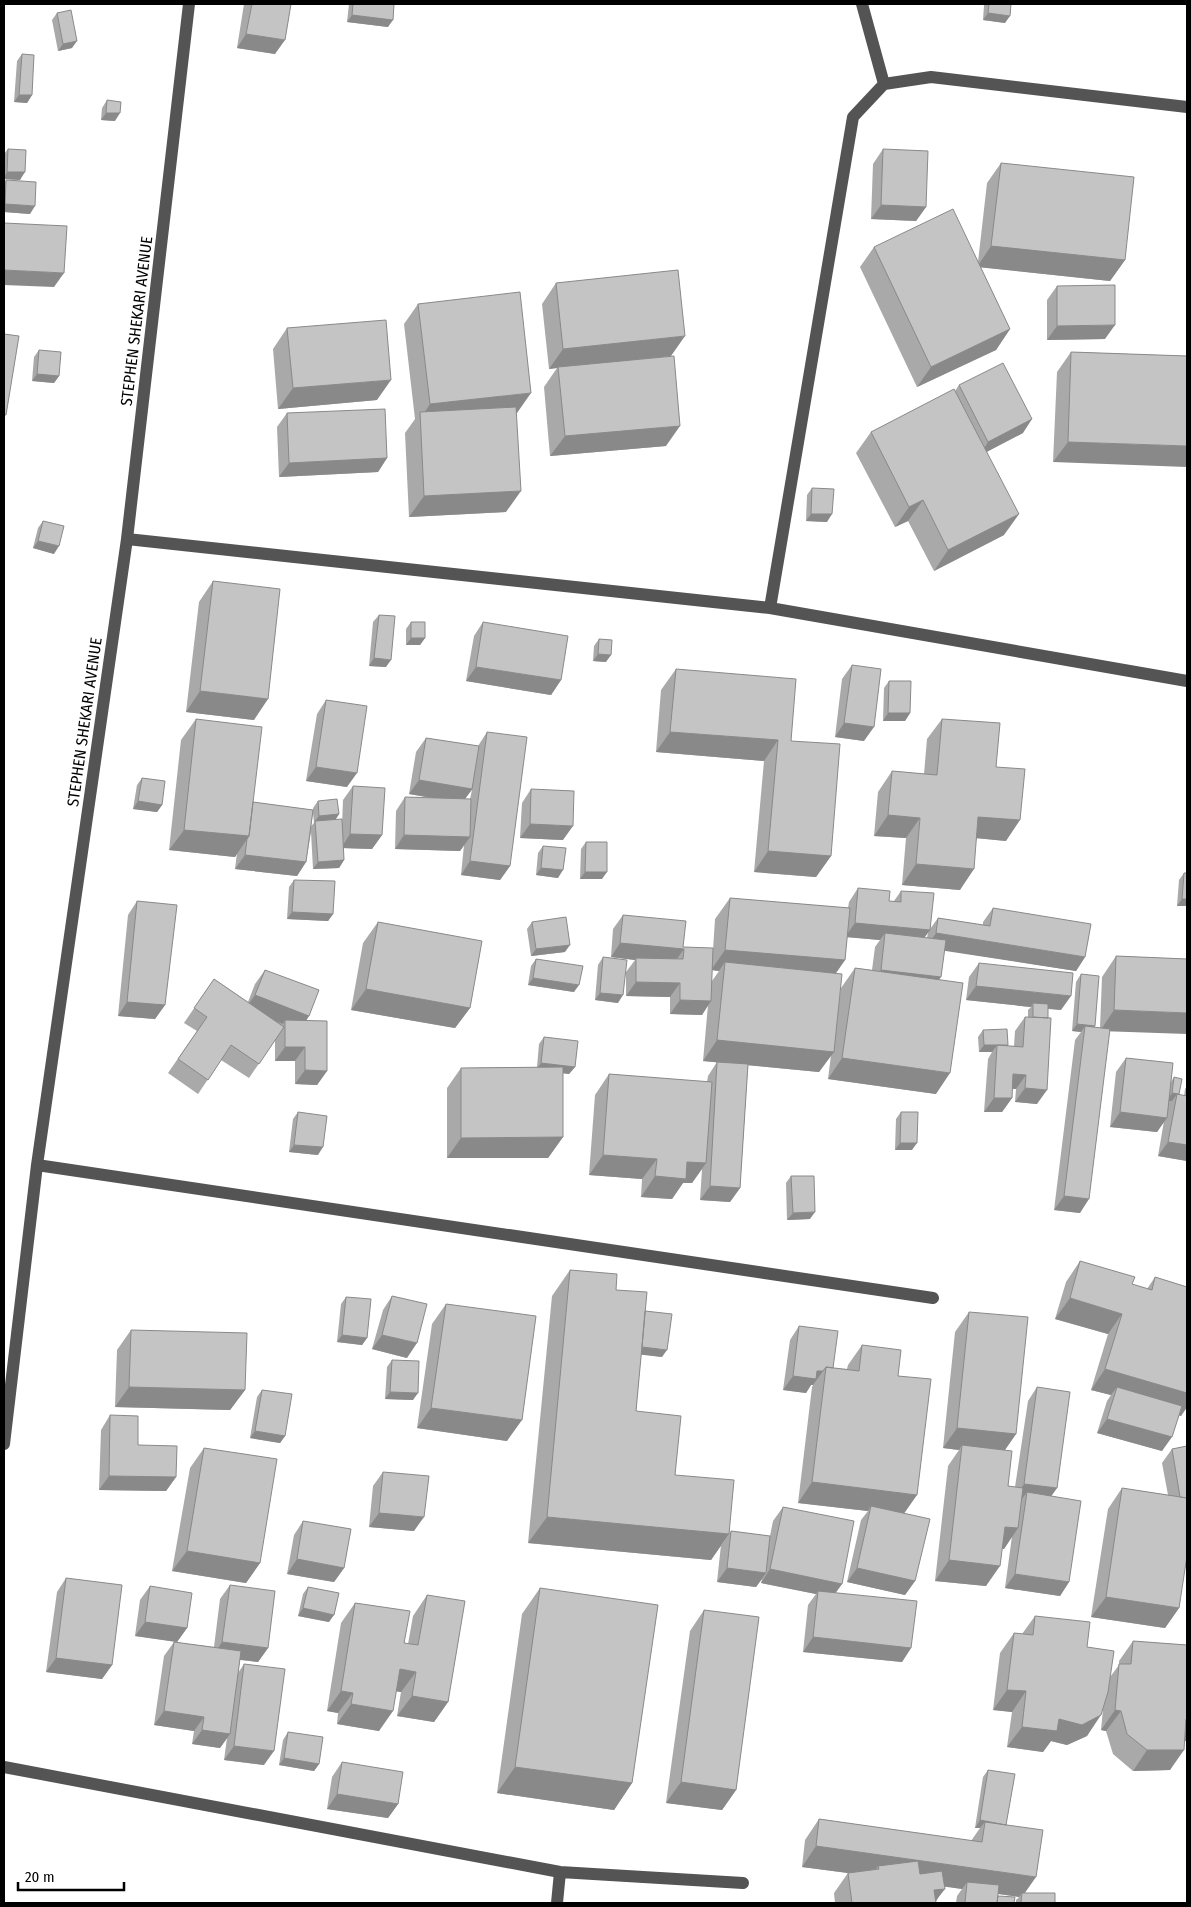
<svg xmlns="http://www.w3.org/2000/svg" width="1191" height="1907" viewBox="0 0 1191 1907" font-family="'Fira Sans Condensed',sans-serif">
  <style>
    .lines { fill: none; stroke-linecap: round; stroke-linejoin: round }
    .minor { stroke: #545454; stroke-width: 12 }
    .wall { fill: #a9a9a9; fill-rule: evenodd }
    .shaded-wall { fill: #898989 }
    .building { fill: #c4c4c4; stroke: #898989 }
    .labels { text-anchor: middle; stroke-width: 4; stroke-linejoin: round; paint-order: stroke }
    .street-label { font-size: 16px; fill: #000; stroke: #fff }
  </style>
  <rect width="100%" height="100%" fill="#fff"/>
  <g class="lines">
    <path class="minor" d="M862,4L884,84
      M127,539L770,608L1187,681
      M770,608L853,117L884,84L931,77L1187,107
      M37,1165L933,1298
      M4,1444L37,1165L127,539L189,4
      M4,1767L560,1872L743,1883
      M557,1903L560,1872"/>
  </g>
  <path class="wall" d="M244,4H291L275,54L237,48Z
    M349,4H394L388,27L347,22Z
    M985,4H1011L1005,23L983,20L984,5Z
    M57,13L72,48L58,51L52,20Z
    M22,54L32,95L27,103L14,102L17,61Z
    M107,100L115,121L101,120L102,108Z
    M8,149L20,180L4,179V154Z
    M883,149L926,207L916,221L871,219L873,164Z
    M1001,163L1125,260L1110,281L980,267L1010,329L996,350L917,387L860,267L874,247L978,262L987,183Z
    M6,180L30,214L4,212V183Z
    M556,283L671,356L636,360L666,446L550,456L544,387L557,368L549,369L542,304Z
    M1057,286L1105,339L1047,340V300Z
    M418,304L516,413L506,512L409,517L405,433L415,419L404,324Z
    M287,328L377,400L278,409L273,349Z
    M39,350L59,376L54,383L32,381L34,357Z
    M1071,352L1187,356L1053,462L1057,372Z
    M959,385L1023,433L986,452L1004,535L934,571L908,521L895,527L856,453L871,432L955,391Z
    M287,413L387,458L378,472L279,477L277,427Z
    M812,488L827,522L806,521L807,495Z
    M43,521L54,554L33,548L38,528Z
    M213,581L254,720L186,712L199,602Z
    M379,615L386,667L369,666L373,622Z
    M411,622L425,638L420,645H406V629Z
    M483,622L561,680L551,695L466,681L474,636Z
    M599,639L606,662L593,661L594,646Z
    M852,665L864,741L835,737L842,679Z
    M676,669L791,741L831,856L816,877L754,872L764,761L656,752L661,690Z
    M889,681L910,713L905,721H883L884,688Z
    M326,700L347,787L306,781L317,714Z
    M196,719L253,802L313,810V808L318,801L339,814L335,820L342,825L343,800L353,786L382,835L372,849L343,848L344,860L339,868L313,869L311,832L306,862L297,876L235,869L237,853L235,857L169,850L181,740ZM313,813L314,823L311,826Z
    M942,719L996,767L1006,841L977,838L960,890L902,885L906,838L874,836L878,792L892,771L924,774L927,739Z
    M487,732L510,866L500,880L461,875L464,845L460,851L395,849L396,811L405,797L432,798L409,794L416,752L426,738L478,746ZM472,790L470,799H465Z
    M142,778L162,805L157,812L133,809L137,785Z
    M531,789L563,840L520,838L522,803Z
    M586,842L602,879H580L581,849Z
    M543,846L558,878L536,875L538,853Z
    M1184,873H1187V906H1177L1179,880Z
    M294,880L333,914L328,921L287,919L289,887Z
    M858,888L889,901H894L901,891L930,929L938,918L983,925V922L993,908L1085,957L1076,971L944,950L939,980L936,1094L828,1079L831,1055L819,1072L748,1065L740,1188L730,1202L700,1200L702,1169L692,1183H683L672,1199L641,1197L642,1179L589,1175L595,1095L609,1074L707,1082L708,1076L717,1062L724,1063L703,1061L708,1005L702,1015L670,1014V997L626,996V972L635,960L611,957L613,929L623,915L683,947L713,950L715,919L730,898L848,908L849,902ZM928,932L927,938L924,937ZM847,937L880,940L875,947L872,970L855,968L841,988L838,1008L836,973L845,960ZM712,970L719,971L712,981Z
    M137,901L165,1005L155,1019L118,1016L128,915Z
    M378,922L470,1008L455,1028L351,1010L363,943Z
    M532,922L565,952L531,956L527,929Z
    M1116,956L1187,959L1109,1031L1080,1213L1054,1210L1075,1040L1081,1032L1072,1031L1076,982L1081,974L1094,1027L1100,1028L1102,977Z
    M603,957L618,1003L595,1000L598,965Z
    M536,959L574,992L528,985L531,966Z
    M979,963L1061,1010L1048,1009L1037,1104L1015,1102L1016,1089H1012V1098L1002,1112H984L988,1059L992,1052H979L978,1037L983,1030L1008,1045L1007,1046H1014L1015,1031L1025,1017H1028V1010L1031,1007L966,1000L969,977Z
    M265,970L309,1016L306,1021L327,1071L317,1085L295,1084V1061H275V1040L249,1078L221,1060L198,1094L168,1073L197,1031L184,1023L214,979L248,1002L255,984Z
    M544,1037L575,1067L569,1074L563,1073V1137L548,1158H447V1088L461,1068L537,1067L539,1044Z
    M1126,1058L1171,1082L1174,1077L1179,1095L1184,1096L1185,1089L1187,1086V1161L1158,1156L1164,1121L1157,1132L1110,1127L1116,1072Z
    M298,1112L318,1155L289,1152L293,1119Z
    M901,1112L912,1150H895L896,1119Z
    M791,1176L810,1219L787,1220L786,1183Z
    M1080,1261L1132,1284L1147,1289L1155,1277L1187,1287V1407L1181,1416L1179,1415L1162,1451L1097,1433L1107,1401L1111,1395L1091,1390L1108,1334L1055,1319L1066,1282Z
    M570,1270L616,1290L645,1311L662,1357L641,1354L636,1411L675,1475L729,1534L711,1560L528,1543L552,1296Z
    M392,1296L407,1358L372,1349L383,1310Z
    M346,1297L367,1338L362,1345L337,1342L341,1304Z
    M446,1304L507,1441L417,1428L432,1324Z
    M969,1312L1016,1434L1005,1450L1008,1486L1015,1487L1028,1401L1037,1387L1057,1488L1051,1496L1069,1582L1060,1596L1005,1588L1012,1536L1004,1549H1002L986,1586L935,1581L948,1466L959,1450L943,1448L955,1332Z
    M799,1326L833,1368L847,1369L848,1365L862,1345L898,1376L904,1514L915,1581L905,1595L847,1582L861,1520L868,1511L798,1503L812,1387L813,1385H811L806,1393L783,1390L790,1340Z
    M131,1330L245,1390L230,1410L115,1407L117,1350Z
    M392,1360L413,1400L385,1399L387,1367Z
    M262,1390L285,1436L280,1443L250,1438L257,1397Z
    M110,1415L138,1445L176,1477L166,1491L99,1490L101,1430Z
    M1187,1446L1179,1608L1165,1628L1091,1617L1108,1509L1122,1488L1168,1495L1162,1463L1172,1449Z
    M204,1448L260,1563L246,1583L172,1571L190,1468Z
    M383,1472L414,1531L369,1527L373,1486Z
    M783,1507L842,1584L835,1593L911,1648L902,1662L803,1652L808,1605L816,1594L761,1583L762,1579L756,1587L717,1582L721,1545L731,1531L770,1536L773,1521Z
    M303,1521L344,1568L334,1582L287,1574L294,1535Z
    M66,1578L112,1665L102,1679L46,1672L57,1592Z
    M230,1585L268,1648L258,1662L240,1660L238,1673L244,1664L264,1765L224,1760L227,1738L220,1748L192,1744L194,1731L154,1725L164,1656L174,1642L214,1647L220,1599Z
    M150,1586L187,1628L177,1642L135,1636L140,1600Z
    M308,1587L329,1622L298,1616L303,1594Z
    M540,1588L632,1783L614,1810L497,1793L522,1614Z
    M427,1595L448,1702L434,1722L397,1716L401,1692L396,1691L379,1731L337,1724L338,1713L327,1711L341,1623L355,1603L404,1643L408,1644L413,1616Z
    M704,1610L736,1790L722,1810L666,1803L690,1631Z
    M1035,1616L1087,1647L1110,1677L1119,1665V1661L1133,1641L1187,1645V1741H1185L1170,1770L1133,1771L1113,1754L1106,1731L1101,1730L1103,1709L1087,1736L1067,1745L1051,1741L1043,1752L1007,1747L1012,1712L993,1710L1000,1653L1014,1633L1022,1634Z
    M288,1732L319,1764L314,1771L279,1765L283,1740Z
    M342,1762L398,1804L388,1818L327,1809L332,1777Z
    M988,1770L1007,1825L1025,1893L1055,1903H1016V1900L1019,1897L998,1894V1896L1014,1903H956L957,1896L962,1889L944,1886L936,1902V1903H835L834,1893L848,1873L802,1867L805,1840L819,1819L971,1841L980,1828H975L983,1777Z"/>
  <path class="shaded-wall" d="M988,13L1010,16L1005,23L983,20Z
    M352,15L393,20L388,27L347,22Z
    M246,34L285,40L275,54L237,48Z
    M77,41L72,48L58,51L63,44Z
    M19,95H32L27,103L14,102Z
    M106,113H120L115,121L101,120Z
    M7,172H25L20,180L4,179V177Z
    M5,204L35,206L30,214L4,212V206Z
    M881,205L926,207L916,221L871,219Z
    M991,246L1125,260L1110,281L977,267Z
    M4,270L64,273L54,287L4,285Z
    M1115,325L1105,339L1047,340L1057,326Z
    M1010,329L996,350L917,387L931,367Z
    M685,336L671,356L559,368L558,367L557,368L549,369L563,349Z
    M37,374L59,376L54,383L32,381Z
    M391,380L377,400L278,409L293,388Z
    M531,393L517,413L420,419L430,404Z
    M1032,419L1023,433L979,456L988,442Z
    M680,426L666,446L550,456L565,436Z
    M1068,442L1187,446V467L1053,462Z
    M387,458L378,472L279,477L289,463Z
    M521,491L506,512L409,517L424,496Z
    M923,500L908,521L895,527L909,507Z
    M811,514H832L827,522L806,521Z
    M1019,514L1004,535L934,571L948,550Z
    M38,541L59,546L54,554L33,548Z
    M411,638H425L420,645H406Z
    M598,654L611,655L606,662L593,661Z
    M374,658L391,660L386,667L369,666Z
    M476,667L561,680L551,695L466,681Z
    M200,691L268,699L254,720L186,712Z
    M888,713H910L905,721H883Z
    M844,723L874,727L864,741L835,737Z
    M670,732L778,740L764,761L656,752Z
    M316,767L357,773L347,787L306,781Z
    M419,780L472,789L462,803L409,794Z
    M138,801L162,805L157,812L133,809Z
    M339,814L334,822L315,821L319,816Z
    M888,815L920,818L906,838L874,836Z
    M978,817L1020,820L1006,841L964,837Z
    M530,824L573,826L563,840L520,838Z
    M184,830L249,836L235,857L169,850Z
    M350,834L382,835L372,849L341,848Z
    M404,835L470,837L460,851L395,849Z
    M768,851L831,856L816,877L754,872Z
    M245,855L306,862L297,876L235,869Z
    M344,860L339,868L313,869L318,862Z
    M470,861L510,866L500,880L461,875Z
    M916,864L974,869L960,890L902,885Z
    M541,868L563,870L558,878L536,875Z
    M585,872H607L602,879H580Z
    M1182,899H1187V906H1177Z
    M292,912L333,914L328,921L287,919Z
    M855,923L930,930L920,944L885,933L880,940L845,937Z
    M936,933L1085,957L1076,971L926,948Z
    M620,943L684,949L674,963L636,958L635,960L611,957Z
    M570,945L565,952L531,956L536,949Z
    M725,950L845,960L831,980L725,962L719,971L711,970Z
    M881,970L941,977L931,991L871,984Z
    M533,978L579,985L574,992L528,985Z
    M636,982L680,983L670,997L626,996Z
    M976,986L1071,996L1061,1010L1033,1007V1003L1031,1007L966,1000Z
    M366,989L470,1008L455,1028L351,1010Z
    M600,993L623,995L618,1003L595,1000Z
    M255,995L309,1016L299,1030L285,1020L283,1024L245,1009Z
    M680,1000L711,1001L702,1015L670,1014Z
    M127,1002L165,1005L155,1019L118,1016Z
    M1114,1010L1187,1013V1034L1100,1031Z
    M1077,1024L1095,1026L1090,1033L1085,1026L1081,1032L1072,1031Z
    M717,1040L834,1052L819,1072L703,1061Z
    M984,1045H1008L1003,1052L997,1045L992,1052H979Z
    M285,1047H305L295,1061H275Z
    M842,1058L950,1073L936,1094L828,1079Z
    M541,1063L575,1067L569,1074L536,1070Z
    M305,1070L327,1071L317,1085L295,1084Z
    M1013,1074L1026,1075L1016,1089L1003,1088Z
    M1025,1088L1047,1090L1037,1104L1015,1102Z
    M1172,1093L1177,1094L1172,1101H1167Z
    M994,1098H1012L1002,1112H984Z
    M1120,1112L1167,1118L1157,1132L1110,1127Z
    M563,1137L548,1158H447L461,1138Z
    M1168,1142L1187,1145V1161L1158,1156Z
    M900,1143H917L912,1150H895Z
    M294,1145L323,1147L318,1155L289,1152Z
    M603,1155L657,1159L642,1179L589,1175Z
    M687,1162L706,1163L692,1183H683L672,1199L641,1197L655,1176Z
    M710,1186L740,1188L730,1202L700,1200Z
    M1064,1196L1089,1199L1080,1213L1054,1210Z
    M815,1212L810,1219L787,1220L793,1213Z
    M1070,1298L1122,1314L1108,1334L1055,1319Z
    M342,1335L367,1338L362,1345L337,1342Z
    M382,1335L417,1343L407,1358L372,1349Z
    M640,1347L667,1350L662,1357L635,1354Z
    M1105,1369L1187,1393V1407L1181,1416L1114,1396L1117,1387L1111,1395L1091,1390Z
    M817,1371H823L813,1385H811L806,1393L783,1390L793,1376Z
    M129,1387L245,1390L230,1410L115,1407Z
    M390,1392L418,1393L413,1400L385,1399Z
    M431,1408L522,1420L507,1441L417,1428Z
    M1107,1419L1172,1437L1162,1451L1097,1433Z
    M957,1428L1016,1434L1002,1454L962,1445L959,1450L943,1448Z
    M255,1431L285,1436L280,1443L250,1438Z
    M109,1476L176,1477L166,1491L99,1490Z
    M812,1482L917,1495L903,1515L871,1506L868,1511L798,1503Z
    M1024,1484L1057,1488L1047,1502L1027,1492L1022,1499L1014,1498Z
    M379,1513L424,1517L414,1531L369,1527Z
    M547,1517L729,1534L711,1560L528,1543Z
    M1005,1527L1018,1528L1004,1549L991,1548Z
    M187,1551L260,1563L246,1583L172,1571Z
    M297,1559L344,1568L334,1582L287,1574Z
    M949,1560L1000,1566L986,1586L935,1581Z
    M727,1568L766,1573L756,1587L717,1582Z
    M857,1568L915,1581L905,1595L847,1582Z
    M770,1569L842,1584L832,1598L818,1591L816,1594L761,1583Z
    M1015,1574L1069,1582L1060,1596L1005,1588Z
    M1106,1597L1179,1608L1165,1628L1091,1617Z
    M303,1608L334,1615L329,1622L298,1616Z
    M145,1622L187,1628L177,1642L135,1636Z
    M813,1637L911,1648L902,1662L803,1652Z
    M222,1642L268,1648L258,1662L213,1656Z
    M56,1658L112,1665L102,1679L46,1672Z
    M400,1669L416,1672L401,1692L386,1690Z
    M1007,1690L1026,1691L1012,1712L993,1710Z
    M341,1691L353,1693L338,1713L327,1711Z
    M412,1696L448,1702L434,1722L397,1716Z
    M351,1704L393,1711L379,1731L337,1724Z
    M1115,1710L1121,1711L1106,1731L1101,1730Z
    M164,1711L204,1717L194,1731L154,1725Z
    M1101,1715L1087,1736L1067,1745L1051,1741L1043,1752L1007,1747L1022,1727L1059,1719Z
    M1186,1719H1187V1741L1172,1740Z
    M202,1730L230,1734L220,1748L192,1744Z
    M234,1746L274,1751L264,1765L224,1760Z
    M1147,1750H1184L1170,1770L1133,1771Z
    M284,1758L319,1764L314,1771L279,1765Z
    M515,1767L632,1783L614,1810L497,1793Z
    M681,1782L736,1790L722,1810L666,1803Z
    M337,1794L398,1804L388,1818L327,1809Z
    M980,1820L1006,1825L985,1822L980,1828H975Z
    M816,1846L1036,1877L1022,1897V1893L1019,1897L966,1889L967,1882L962,1889L874,1877L879,1869L878,1866L871,1876L802,1867Z
    M945,1889L934,1903V1890Z"/>
  <path class="building" d="M252,4H291L285,40L246,34Z
    M353,4H394L393,20L352,15Z
    M989,4H1011L1010,16L988,13Z
    M71,10L77,41L63,44L57,13Z
    M22,54L34,55L32,95H19Z
    M107,100L121,102L120,113H106Z
    M8,149L26,150L25,172H7Z
    M883,149L928,151L926,207L881,205Z
    M1001,163L1134,177L1125,260L991,246Z
    M6,180L36,182L35,206L5,204Z
    M953,209L1010,329L931,367L874,247Z
    M4,223L67,226L64,273L4,270Z
    M678,270L685,336L563,349L556,283Z
    M1115,285V325L1057,326V286Z
    M520,292L531,393L430,404L418,304Z
    M386,320L391,380L293,388L287,328Z
    M4,334L19,336L6,415H4Z
    M39,350L61,352L59,376L37,374Z
    M1071,352L1187,356V446L1068,442Z
    M674,356L680,426L565,436L558,367Z
    M1003,363L1032,419L988,442L959,385Z
    M954,389L1019,514L948,550L923,500L909,507L871,432Z
    M516,407L521,491L424,496L420,412Z
    M385,409L387,458L289,463L287,413Z
    M812,488L834,489L832,514H811Z
    M43,521L64,526L59,546L38,541Z
    M213,581L280,589L268,699L200,691Z
    M379,615L395,616L391,660L374,658Z
    M411,622H425V638H411Z
    M483,622L568,636L561,680L476,667Z
    M599,639L612,640L611,655L598,654Z
    M852,665L881,669L874,727L844,723Z
    M676,669L796,679L791,741L840,744L831,856L768,851L778,740L670,732Z
    M889,681H911L910,713H888Z
    M326,700L367,706L357,773L316,767Z
    M196,719L262,727L249,836L184,830Z
    M942,719L1000,723L996,767L1025,769L1020,820L978,817L974,869L916,864L920,818L888,815L892,771L937,775Z
    M487,732L527,737L510,866L470,861Z
    M426,738L479,746L472,789L419,780Z
    M142,778L165,781L162,805L138,801Z
    M353,786L385,788L382,835L350,834Z
    M531,789L574,791L573,826L530,824Z
    M405,797L471,799L470,837L404,835Z
    M337,799L339,814L319,816L318,801Z
    M253,802L313,810L306,862L245,855L247,839L249,836Z
    M342,819L344,860L318,862L315,821Z
    M586,842H607V872H585Z
    M543,846L566,848L563,870L541,868Z
    M1184,873H1187V899H1182Z
    M294,880L335,881L333,914L292,912Z
    M858,888L890,891L889,901L901,902V891L934,893L930,930L855,923Z
    M730,898L850,908L845,960L725,950Z
    M137,901L177,905L165,1005L127,1002Z
    M993,908L1091,924L1085,957L936,933L938,918L990,926Z
    M623,915L686,921L683,947L713,948L711,1001L680,1000V983L636,982V958L683,959L684,949L620,943Z
    M566,917L570,945L536,949L532,922Z
    M378,922L482,941L470,1008L366,989Z
    M885,933L946,940L941,977L881,970Z
    M1116,956L1187,959V1013L1114,1010Z
    M603,957L627,960L623,995L600,993Z
    M536,959L583,966L579,985L533,978Z
    M725,962L842,974L834,1052L717,1040Z
    M979,963L1073,973L1071,996L976,986Z
    M855,968L963,983L950,1073L842,1058Z
    M265,970L319,990L309,1016L255,995Z
    M1081,974L1099,976L1095,1026L1077,1024Z
    M214,979L284,1027L259,1064L231,1045L208,1080L178,1059L207,1017L194,1008Z
    M1033,1003L1048,1004V1018L1033,1017Z
    M1025,1017L1051,1018L1047,1090L1025,1088L1026,1075L1013,1074L1012,1098H994L997,1045L1023,1047Z
    M285,1020L327,1021V1071L305,1070V1047H285Z
    M1085,1026L1110,1029L1089,1199L1064,1196Z
    M1007,1029L1008,1045H984L983,1030Z
    M544,1037L578,1041L575,1067L541,1063Z
    M1126,1058L1173,1063L1167,1118L1120,1112Z
    M717,1062L748,1064L740,1188L710,1186Z
    M563,1067V1137L461,1138V1068Z
    M609,1074L712,1082L706,1163L687,1162L686,1179L655,1176L657,1159L603,1155Z
    M1174,1077L1182,1079L1179,1094L1172,1093Z
    M1177,1094L1187,1096V1145L1168,1142Z
    M298,1112L327,1116L323,1147L294,1145Z
    M901,1112H918L917,1143H900Z
    M791,1176H814L815,1212L793,1213Z
    M1080,1261L1135,1277L1132,1284L1152,1290L1155,1277L1187,1287V1393L1105,1369L1122,1314L1070,1298Z
    M570,1270L617,1274L616,1290L647,1292L636,1411L681,1416L675,1475L734,1480L729,1534L547,1517Z
    M392,1296L427,1304L417,1343L382,1335Z
    M346,1297L371,1299L367,1338L342,1335Z
    M446,1304L536,1316L522,1420L431,1408Z
    M645,1311L672,1314L667,1350L642,1347Z
    M969,1312L1028,1317L1016,1434L957,1428Z
    M799,1326L838,1331L833,1368L826,1367L823,1371H817L816,1379L793,1376Z
    M131,1330L247,1333L245,1390L129,1387Z
    M862,1345L901,1350L898,1376L931,1379L917,1495L812,1482L826,1367L859,1371Z
    M392,1360L419,1361L418,1393L390,1392Z
    M1037,1387L1070,1392L1057,1488L1024,1484Z
    M1117,1387L1182,1406L1172,1437L1107,1419Z
    M262,1390L292,1394L285,1436L255,1431Z
    M110,1415L138,1416V1445L177,1446L176,1477L109,1476Z
    M962,1445L1012,1451L1008,1486L1023,1488L1018,1528L1005,1527L1000,1566L949,1560Z
    M1187,1446V1498L1180,1497L1172,1449Z
    M204,1448L277,1459L260,1563L187,1551Z
    M383,1472L429,1476L424,1517L379,1513Z
    M1122,1488L1187,1498V1556L1179,1608L1106,1597Z
    M1027,1492L1081,1501L1069,1582L1015,1574Z
    M871,1506L930,1519L915,1581L857,1568Z
    M783,1507L854,1521L842,1584L770,1569Z
    M303,1521L351,1529L344,1568L297,1559Z
    M731,1531L770,1536L766,1573L727,1568Z
    M66,1578L122,1585L112,1665L56,1658Z
    M230,1585L275,1591L268,1648L222,1642Z
    M150,1586L192,1593L187,1628L145,1622Z
    M308,1587L339,1593L334,1615L303,1608Z
    M540,1588L658,1605L632,1783L515,1767Z
    M818,1591L917,1601L911,1648L813,1637Z
    M427,1595L465,1601L448,1702L412,1696L416,1672L400,1669L393,1711L351,1704L353,1693L341,1691L355,1603L410,1611L404,1643L418,1645Z
    M704,1610L759,1617L736,1790L681,1782Z
    M1035,1616L1090,1622L1087,1647L1114,1651L1108,1692L1101,1715L1082,1725L1059,1719L1057,1731L1022,1727L1026,1691L1007,1690L1014,1633L1033,1635Z
    M1133,1641L1187,1645V1719H1186L1184,1750H1147L1127,1734L1121,1711L1115,1710L1119,1664H1131Z
    M174,1642L241,1651L230,1734L202,1730L204,1717L164,1711Z
    M244,1664L285,1669L274,1751L234,1746Z
    M288,1732L323,1737L319,1764L284,1758Z
    M342,1762L403,1772L398,1804L337,1794Z
    M988,1770L1015,1774L1006,1825L980,1820Z
    M819,1819L982,1842L985,1822L1043,1830L1036,1877L816,1846Z
    M918,1861L920,1874L942,1871L945,1889L934,1890L936,1903H852L848,1873L879,1869L878,1866Z
    M967,1882L999,1885L997,1903H965Z
    M1022,1893H1055V1903H1021Z
    M998,1896L1015,1897L1014,1903H997Z"/>
  <g class="labels">
    <g class="street-label">
      <text transform="translate(136 321) rotate(-83)" y="6">STEPHEN SHEKARI AVENUE</text>
      <text transform="translate(84 722) rotate(-82)" y="6">STEPHEN SHEKARI AVENUE</text>
    </g>
  </g>
  <rect width="1191" height="1907" fill="none" stroke="#000000" stroke-width="10"/>
  <path d="M18 1882v8h106v-8" fill="none" stroke="#000000" stroke-width="2.5"/>
  <text x="25" y="1882" font-size="15" fill="#000000" stroke="#ffffff" stroke-width="4" paint-order="stroke">20 m</text>
</svg>
